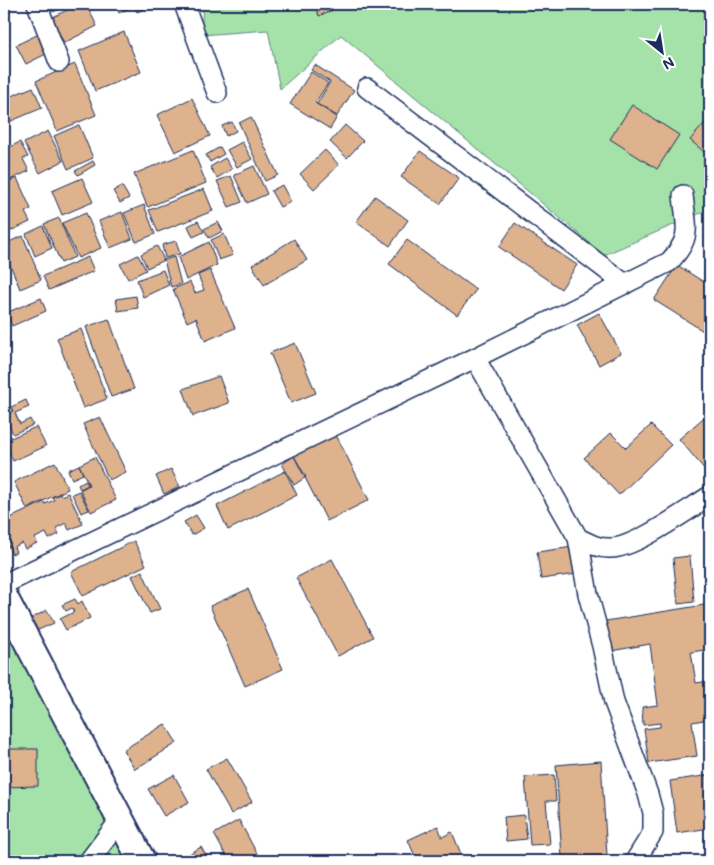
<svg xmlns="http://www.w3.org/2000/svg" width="714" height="865" viewBox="0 0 714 865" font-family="Mali,sans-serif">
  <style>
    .green { fill: #a4e2a9; stroke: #608884 }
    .building { fill: #ddb28d; stroke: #1b2f5e; fill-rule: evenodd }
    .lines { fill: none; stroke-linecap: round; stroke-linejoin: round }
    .street-casing { stroke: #1b2f5e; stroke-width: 22 }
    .secondary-casing { stroke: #1b2f5e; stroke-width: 30 }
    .street { stroke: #fff; stroke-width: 19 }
    .secondary { stroke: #fff; stroke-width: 26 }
  </style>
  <rect width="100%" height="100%" fill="#fff"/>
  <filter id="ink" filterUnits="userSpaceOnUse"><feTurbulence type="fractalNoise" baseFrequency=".02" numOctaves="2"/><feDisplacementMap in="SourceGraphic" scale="10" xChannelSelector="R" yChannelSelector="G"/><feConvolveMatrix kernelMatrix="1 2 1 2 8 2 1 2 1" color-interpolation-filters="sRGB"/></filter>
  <g filter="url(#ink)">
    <path class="green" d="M203,4H710V209L604,255L341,35L280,89L268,30L201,35Z
      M4,587L137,861H4Z"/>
    <path class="building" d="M50,4H71L53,12Z
      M79,4H86L97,26L64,43L51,18Z
      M115,4H156L137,12L134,6L119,13Z
      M315,4H335L337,8L319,16Z
      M124,32L141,72L95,91L79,51Z
      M41,33L50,52L26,64L16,45Z
      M75,64L96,115L57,131L36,81Z
      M315,65L354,90L337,116L317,104L330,82L311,70Z
      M311,72L328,83L315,103L337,117L330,129L290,104Z
      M33,87L42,108L4,124V99Z
      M192,98L210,136L175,152L157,115Z
      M632,105L679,135L657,169L610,139Z
      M251,117L278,175L265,181L239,123Z
      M710,117V157L690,140Z
      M232,122L236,131L226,136L222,126Z
      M79,125L93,158L68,169L54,136Z
      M345,125L363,141L347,158L330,142Z
      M48,131L63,161L40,173L24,143Z
      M20,142L28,157L23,159L29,171L10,180L4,166V150Z
      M242,142L252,159L237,167L227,150Z
      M220,147L224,154L210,162L206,155Z
      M193,150L206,183L148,207L147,206L134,174Z
      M325,150L339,165L314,189L300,174Z
      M420,151L459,178L440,204L401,177Z
      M225,158L232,169L217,178L210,167Z
      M93,161L95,165L78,175L75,171Z
      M254,166L267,194L247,203L234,175Z
      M231,176L242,202L229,207L217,181Z
      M8,177L10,181L17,178L31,209L25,212L30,222L8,232L4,222V178Z
      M82,178L93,202L62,215L52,191Z
      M282,185L291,202L280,207L271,191Z
      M122,186L129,198L120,203L113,191Z
      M204,189L213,211L158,232L149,210Z
      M375,196L408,220L390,246L356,222Z
      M144,205L155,234L136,242L124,213Z
      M122,212L132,239L110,248L99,221Z
      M86,213L101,248L78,258L62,223Z
      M59,218L75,257L61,263L44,224Z
      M198,221L204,232L193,237L188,226Z
      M218,222L223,231L209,238L204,229Z
      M515,223L577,265L561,289L499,247Z
      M43,226L52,248L35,256L26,234Z
      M224,234L233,255L219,260L211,240Z
      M23,236L41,280L20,289L4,250V244Z
      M294,239L307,260L264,285L252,265Z
      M407,240L476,290L457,315L389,264Z
      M176,241L180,254L165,258L162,245Z
      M209,242L217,265L186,280L178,257Z
      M157,246L164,260L147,268L141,254Z
      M138,255L146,270L128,279L120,264Z
      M88,257L94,271L49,290L43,276Z
      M174,257L181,284L171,287L164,260Z
      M677,265L710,286V330L708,334L654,300Z
      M163,270L169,285L143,297L137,280Z
      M210,270L235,328L205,341L196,318L187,322L173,289L190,282L195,293L204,290L198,275Z
      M136,296L138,308L118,311L116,299Z
      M41,298L46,311L12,326L6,313Z
      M599,313L621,353L599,365L577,325Z
      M109,319L134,389L111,397L86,327Z
      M81,329L107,399L83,408L57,338Z
      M295,343L316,393L291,403L270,353Z
      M219,376L229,403L193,416L183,389Z
      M26,400L29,407L15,413L20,424L30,419L33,425L13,434L5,415L13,411L11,407Z
      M710,412V467L706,471L679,439Z
      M100,417L126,472L109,480L83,424Z
      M651,425L671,445L619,495L584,458L611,433L626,448Z
      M36,427L46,446L13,461L4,441Z
      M336,435L369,500L327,521L294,456Z
      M294,456L306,477L294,485L282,464Z
      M95,457L116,500L91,512L80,490L89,485L79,465Z
      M55,462L68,489L27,509L14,482Z
      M79,465L83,474L72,479L68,470Z
      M171,469L180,487L164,494L156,476Z
      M285,471L297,495L228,530L217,506Z
      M86,481L88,485L80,489L78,485Z
      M79,491L89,510L81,513L72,494Z
      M68,493L83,524L69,530L66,523L56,528L59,534L49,539L46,533L35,538L37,543L25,549L22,543L14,547L16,552L12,554L4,537V521L44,502L45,504L54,500L52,497L60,494L61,496Z
      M196,515L204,528L192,535L184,522Z
      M134,541L146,565L83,596L71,572Z
      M573,547L577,574L541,579L537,552Z
      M690,556L694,602L678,604L673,558Z
      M332,559L373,637L338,656L296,578Z
      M142,571L160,609L150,613L132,576Z
      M248,589L283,669L245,686L210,606Z
      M75,599L78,604L82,601L90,618L66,630L60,619L74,612L72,608L66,611L62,605Z
      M710,604V719L692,722L697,756L649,763L644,729L660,727V723L643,725L642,707L658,705L650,644L611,651L606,621ZM705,650L709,681L696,683L691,652Z
      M47,610L54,623L36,631L30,619Z
      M165,724L177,743L135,769L123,750Z
      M4,749H38V786L4,787Z
      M227,758L252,802L231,814L206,769Z
      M601,761L607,855L562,858L556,765Z
      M174,775L189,802L164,816L148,789Z
      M554,775L556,801H546L550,844L530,845L525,777Z
      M710,775V828L677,833L670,781Z
      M524,815L527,839L506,841L504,817Z
      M239,820L261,861H229L214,834Z
      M438,826L442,837L452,832L464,861H417L408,840Z
      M201,847L209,861H182L181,859Z"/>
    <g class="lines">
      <g class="street-casing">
        <path id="street" d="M37,4L59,62
          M184,4L217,93
          M367,88L625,284
          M475,358L578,538L588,594L602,646L614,702L648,794L653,813V832L635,861
          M578,538C588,543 599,549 611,548C635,548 687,510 710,496
          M4,584L475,358L669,262C693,237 686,227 683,195
          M89,861L120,820"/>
      </g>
      <g class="secondary-casing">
        <path id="secondary" d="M4,597L142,861"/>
      </g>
      <use href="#street" class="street"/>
      <use href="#secondary" class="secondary"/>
    </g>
  </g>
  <rect width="714" height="865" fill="none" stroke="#fff" stroke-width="20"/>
  <rect x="10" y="10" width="694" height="845" fill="none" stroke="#1b2f5e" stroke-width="2" filter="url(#ink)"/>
  <g transform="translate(662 52) rotate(150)" stroke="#ffffff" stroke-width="4" paint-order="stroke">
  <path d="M0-4L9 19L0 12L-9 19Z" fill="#1b2f5e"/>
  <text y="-8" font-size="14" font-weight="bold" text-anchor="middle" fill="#1b2f5e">N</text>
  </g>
</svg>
